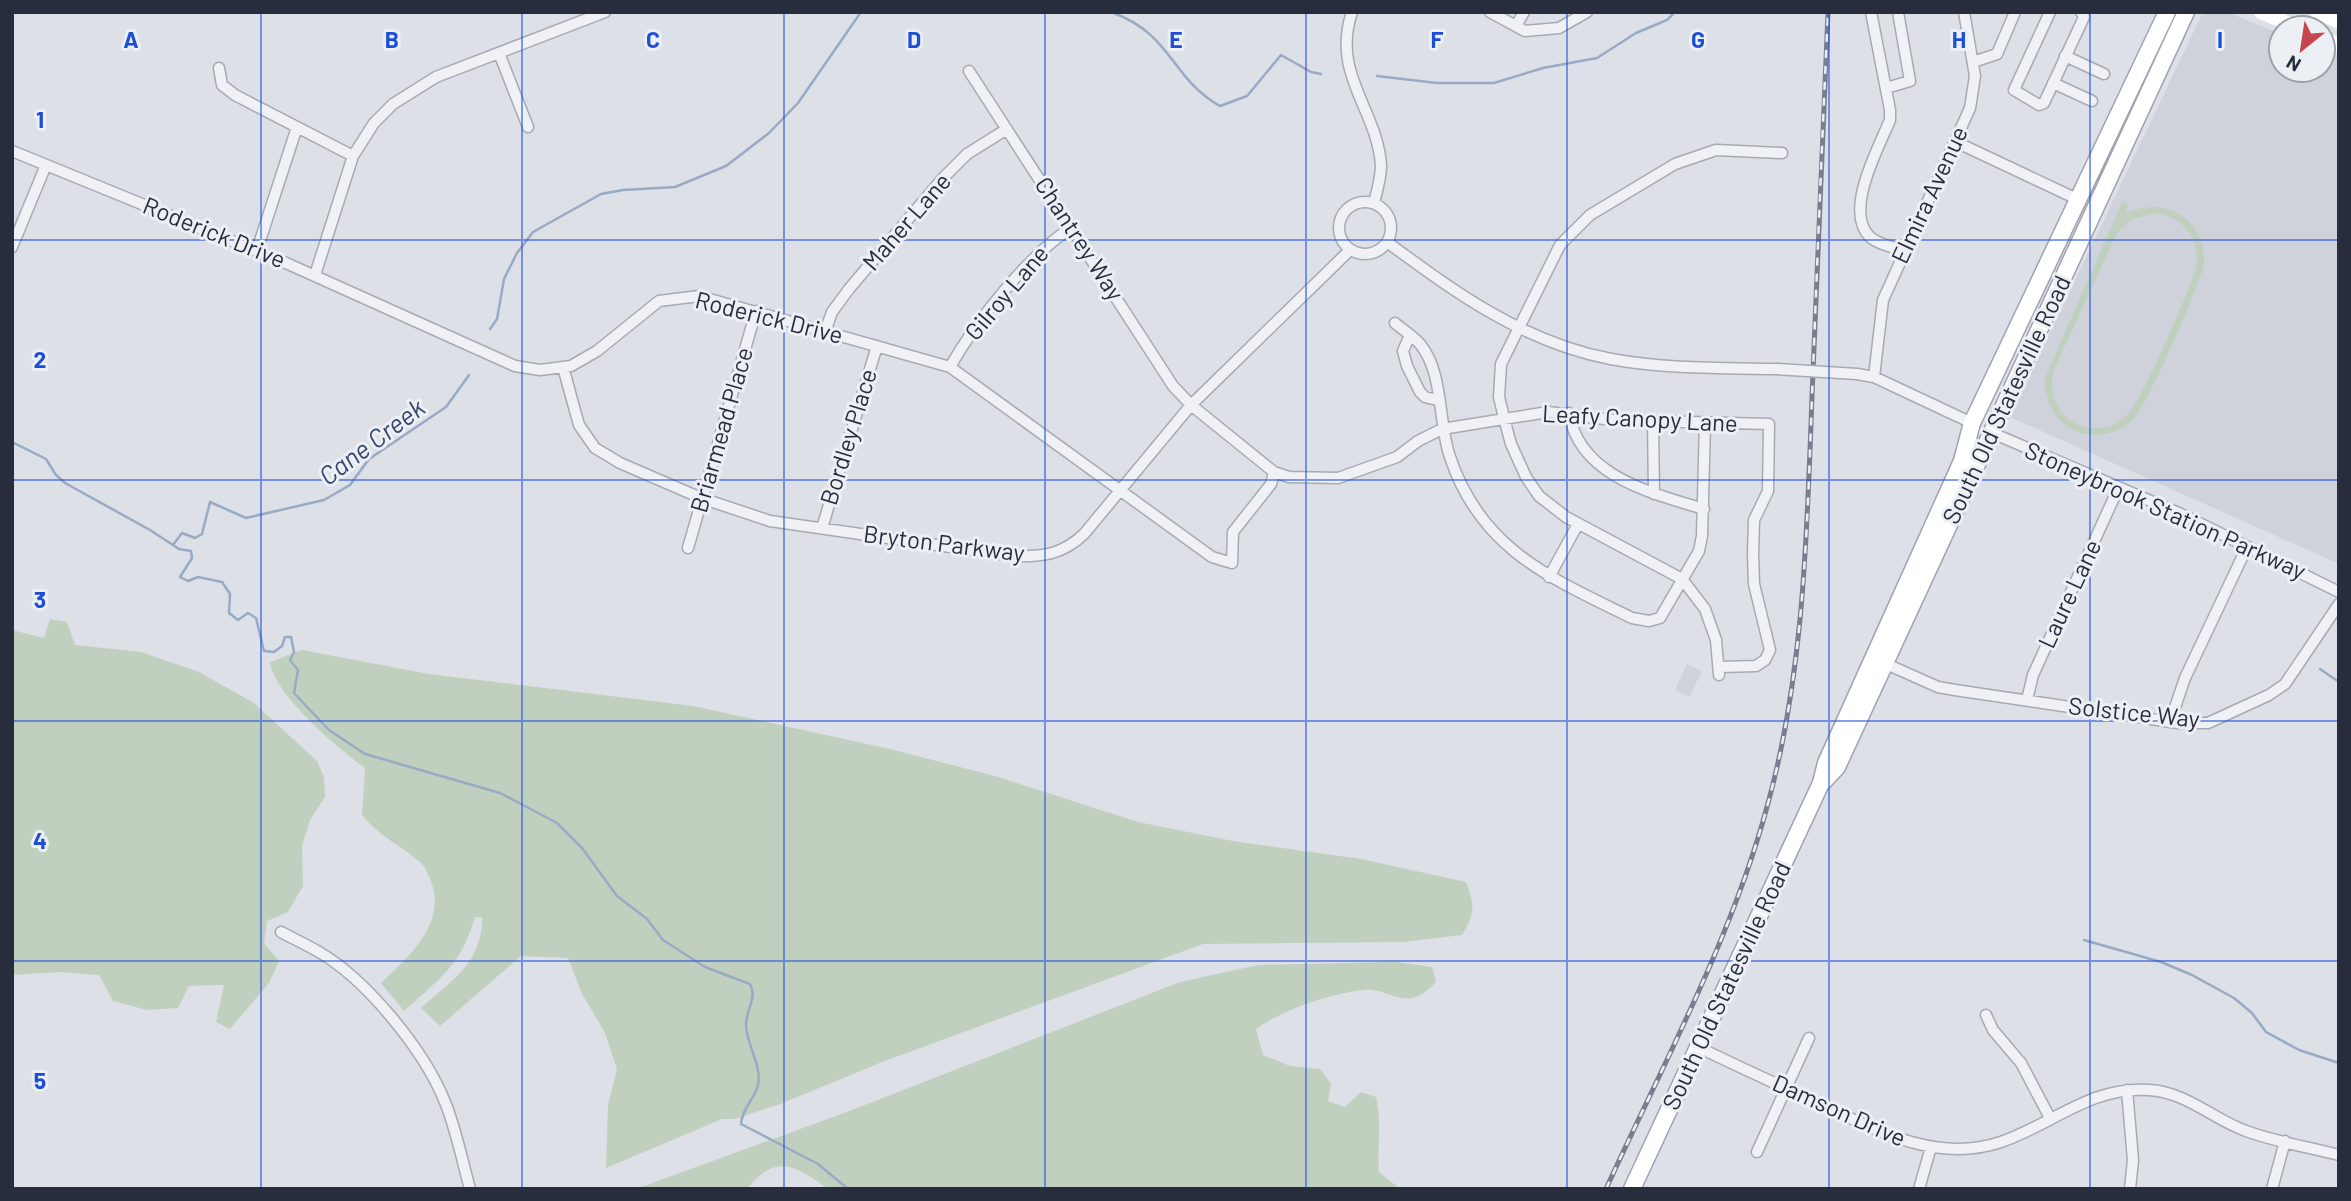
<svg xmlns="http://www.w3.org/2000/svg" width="2351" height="1201" viewBox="0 0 2351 1201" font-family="Barlow,sans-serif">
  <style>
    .built { fill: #cfd2db }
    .green { fill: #c1d0be; fill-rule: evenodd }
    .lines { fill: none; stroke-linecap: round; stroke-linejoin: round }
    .stream { stroke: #99aac5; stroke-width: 2.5 }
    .street-casing { stroke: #a6aab3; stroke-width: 13 }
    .primary-casing { stroke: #9da3b1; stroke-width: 19 }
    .street { stroke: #eff1f5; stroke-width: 10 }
    .secondary { stroke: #fff; stroke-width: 14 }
    .primary { stroke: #fff; stroke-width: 16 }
    .rail-casing { stroke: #777e8f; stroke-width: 5 }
    .rail { stroke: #eceff4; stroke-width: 2.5; stroke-dasharray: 8; stroke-linecap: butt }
    .street-bridge-casing { stroke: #a6aab3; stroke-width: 13; stroke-linecap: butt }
    .street-bridge { stroke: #eff1f5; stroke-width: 10 }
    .grid { fill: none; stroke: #1d4ed8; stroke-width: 2; stroke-opacity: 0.55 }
    .labels { text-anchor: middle; stroke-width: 6; stroke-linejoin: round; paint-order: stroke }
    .street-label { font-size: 24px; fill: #272d3c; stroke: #eceff4 }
    .water-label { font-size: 26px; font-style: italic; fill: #33486e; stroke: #eceff4 }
    .grid-label { font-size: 23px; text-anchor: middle; font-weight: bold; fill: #1d4ed8; stroke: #eceff4; stroke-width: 6; stroke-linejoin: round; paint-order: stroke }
  </style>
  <rect width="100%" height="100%" fill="#dde0e6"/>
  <path class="built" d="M2203,12H2227L2281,34V70H2323V51L2339,57V564L2010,417Z
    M1687,664L1702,671L1689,697L1675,690Z"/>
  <path class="green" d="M2122,202L2128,205L2125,214C2164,194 2206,219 2204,263C2200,286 2148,403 2134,419C2117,436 2090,440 2070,428C2052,417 2044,398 2045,378ZM2158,213C2186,219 2201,242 2196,269C2187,295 2142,401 2126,416C2110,432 2083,432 2066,417C2054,405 2050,389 2053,372L2117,233L2132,219Z
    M50,619L67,622L75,645L141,652L199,672L254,703L317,761L324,777L325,797L310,820L302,846L303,886L288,912L267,921L264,943L279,961L269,983L230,1029L216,1022L224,985L189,986L178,1008L147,1010L113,1001L99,975L61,972L12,975V630L44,638Z
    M302,650L429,674L693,706L890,749L995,776L1138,822L1233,841L1361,859L1466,882C1475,905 1475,915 1462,935L1402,942L1203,944L882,1062L783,1103L735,1119H722L606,1168L608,1105L617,1069L605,1033L582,994L568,958L521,956L440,1026L421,1008C452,980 483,962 482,917H475C460,967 441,977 404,1011L381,983C410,956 450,920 429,877C427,873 425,867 421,863C401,845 381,838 362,815L365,768C339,749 274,695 270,662Z
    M1396,962L1432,967L1436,982C1405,1016 1389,986 1362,990C1326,995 1285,1009 1256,1029L1263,1055L1290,1066L1320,1069L1331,1084L1328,1101L1345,1107L1361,1092L1376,1097C1382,1121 1377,1146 1379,1172L1400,1189H828C795,1165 776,1153 747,1189H636L852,1110L1180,982L1258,965Z"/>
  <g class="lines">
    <path class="stream" d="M1111,12C1173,34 1170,78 1220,106L1247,96L1281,55L1311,72L1321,74
      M1377,76L1437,83H1494L1543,68L1597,58L1636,33L1667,20L1675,12
      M490,329L497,319L504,279L517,253L533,232L601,194L623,190L675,187L726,166L769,133L798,103L861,12
      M12,442L46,459L56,475L65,483L150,530L179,549L191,551L192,558L180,577L188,581L198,577L222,582L230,594L229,613L238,620L248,613L256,618L264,651L274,652L282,646L285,637H291L294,652L290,660L298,670L294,693L329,730L365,754L500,793L557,823L582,848L617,896L647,919L663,940L705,967L750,984C758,998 745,1011 746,1026C747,1046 762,1065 758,1085C755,1099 742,1108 741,1124L818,1164L848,1189
      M173,545L182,533L195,538L202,534L210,502L246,518L324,500L350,485L369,459L446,407L469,375
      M2320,669L2339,682
      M2084,940L2161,962L2192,975L2234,998L2252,1013L2266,1032L2299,1050L2339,1063"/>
    <g class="street-casing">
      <path id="street" d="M1352,12C1331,74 1377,109 1381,165C1381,178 1377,191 1374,203
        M1490,12L1525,31L1559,28L1587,12
        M1871,12L1890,110V120C1879,147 1844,210 1869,236C1876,244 1894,247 1904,251
        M2050,12L2014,90L2039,105L2044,103L2084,17L2081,12
        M1516,26L1524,12
        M499,53L528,127
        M2065,56L2104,74
        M1973,62L1997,54L2015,12
        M219,68L222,85L235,95L353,156
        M2053,83L2092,101
        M1886,88L1910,81L1898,12
        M1956,142L2079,200
        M12,151L286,263L515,366L540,370L571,366L597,351L659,301L699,296L950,367L1212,557L1232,563L1233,532L1271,484L1274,472L1191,405L1173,386L969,71
        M1339 228a26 26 0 1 1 52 0a26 26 0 1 1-52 0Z
        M1387,242C1456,293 1525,343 1611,359C1665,369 1721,368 1776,369
        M12,247L46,165
        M257,250L297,127
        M315,275L353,156L374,123L393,104L436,77L605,12
        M1395,323C1403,330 1413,336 1420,344C1444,373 1438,423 1450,457C1481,550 1551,578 1632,618L1649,621L1660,618L1699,551L1702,536L1705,423
        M825,332L832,312L849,289L943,178L967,154L1007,129
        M1410,335L1403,351L1407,366L1420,392L1425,397L1437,400
        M563,367L579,425L595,448L620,463L701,498L770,521L1013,556C1042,557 1062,555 1084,534L1191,405L1350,250
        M950,367C976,321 1028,256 1072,227
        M1857,374L1874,377L1972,423
        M1874,377L1883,300L1970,108L1975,76L1964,12
        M1569,413C1579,476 1651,493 1704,509
        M1653,420L1654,494
        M1990,432L2181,514L2339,592
        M1274,472L1289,477L1338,478L1397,457L1418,441L1442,429L1548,412L1613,420L1769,424L1768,491L1754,520L1753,554L1754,584L1770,650L1765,660L1756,666L1720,667
        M822,528L877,346
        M688,548L756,311
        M1549,577L1578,524
        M1884,663L1938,687L1955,690L2178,723H2208L2269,695L2285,684L2339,604
        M1719,675L1716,640L1705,609L1682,579L1566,517L1539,496L1526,477L1511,444L1504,418L1499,397L1501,364L1560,245L1590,215L1675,164L1716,150L1782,153
        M2027,700L2033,675L2118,489
        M2170,722L2185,678L2247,547
        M281,932C294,939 307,945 319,952C367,980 424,1050 445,1102C456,1129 462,1160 470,1189
        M1986,1015L1993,1030L2021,1063L2050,1118
        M1698,1047C1735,1065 1772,1082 1809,1099C1870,1126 1932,1165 2001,1142C2053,1124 2091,1086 2149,1090C2186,1092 2213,1119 2246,1131C2276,1142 2308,1147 2339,1155
        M2127,1090L2133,1160L2130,1189
        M1757,1152L1809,1038
        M1919,1189L1931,1147
        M2272,1189L2285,1141"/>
    </g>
    <g class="primary-casing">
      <path id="primary" d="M1823,782L1837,767L2186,12
        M1632,1189L1821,783L1826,763L1962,461L1972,423L2167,12"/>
    </g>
    <use href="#street" class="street"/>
    <path class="secondary" d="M2261,12L2299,28
      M2317,12L2339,22
      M2323,38L2339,45"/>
    <use href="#primary" class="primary"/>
    <g class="rail-casing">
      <path id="rail" d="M1606,1189C1663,1064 1731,940 1767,807C1804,674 1807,533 1812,396C1817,268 1822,140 1828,12"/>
    </g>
    <use href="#rail" class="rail"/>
    <g class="street-bridge-casing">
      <path id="street-bridge" d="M1776,369L1857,374"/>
    </g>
    <use href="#street-bridge" class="street-bridge"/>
  </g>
  <path class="grid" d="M261,12V1189M522,12V1189M784,12V1189M1045,12V1189M1306,12V1189M1567,12V1189M1829,12V1189M2090,12V1189M12,240H2339M12,480H2339M12,721H2339M12,961H2339"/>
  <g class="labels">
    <g class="street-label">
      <text transform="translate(1930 195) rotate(-65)" y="8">Elmira Avenue</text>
      <text transform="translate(907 222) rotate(-49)" y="8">Maher Lane</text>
      <text transform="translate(214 233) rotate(22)" y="8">Roderick Drive</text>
      <text transform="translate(1079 239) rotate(57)" y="8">Chantrey Way</text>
      <text transform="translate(1007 293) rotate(-50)" y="8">Gilroy Lane</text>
      <text transform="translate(769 318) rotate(14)" y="8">Roderick Drive</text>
      <text transform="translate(2007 400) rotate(-65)" y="8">South Old Statesville Road</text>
      <text transform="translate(1640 419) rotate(3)" y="8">Leafy Canopy Lane</text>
      <text transform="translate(722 430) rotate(-74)" y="8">Briarmead Place</text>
      <text transform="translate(849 437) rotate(-73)" y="8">Bordley Place</text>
      <text transform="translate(2165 511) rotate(24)" y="8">Stoneybrook Station Parkway</text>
      <text transform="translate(944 544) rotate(7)" y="8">Bryton Parkway</text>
      <text transform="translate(2070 594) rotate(-65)" y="8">Laure Lane</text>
      <text transform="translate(2134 713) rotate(6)" y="8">Solstice Way</text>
      <text transform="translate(1727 986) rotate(-65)" y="8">South Old Statesville Road</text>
      <text transform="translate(1839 1111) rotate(24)" y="8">Damson Drive</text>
    </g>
    <g class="water-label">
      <text transform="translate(372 442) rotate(-37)" y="9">Cane Creek</text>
    </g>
  </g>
  <g class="grid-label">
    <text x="131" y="48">A</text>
    <text x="392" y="48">B</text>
    <text x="653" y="48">C</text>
    <text x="914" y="48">D</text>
    <text x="1176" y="48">E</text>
    <text x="1437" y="48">F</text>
    <text x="1698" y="48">G</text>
    <text x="1959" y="48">H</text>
    <text x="2220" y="48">I</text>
    <text x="40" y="128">1</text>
    <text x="40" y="368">2</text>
    <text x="40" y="608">3</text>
    <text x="40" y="849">4</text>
    <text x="40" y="1089">5</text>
  </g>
  <rect width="2351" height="1201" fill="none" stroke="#272d3c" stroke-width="28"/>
  <g transform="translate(2302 49) rotate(210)"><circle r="33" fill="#eceff4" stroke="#9da1aa" stroke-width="2"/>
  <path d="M0-5L12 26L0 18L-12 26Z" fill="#c8454d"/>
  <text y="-10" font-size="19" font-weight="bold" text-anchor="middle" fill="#272d3c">N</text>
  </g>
</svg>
